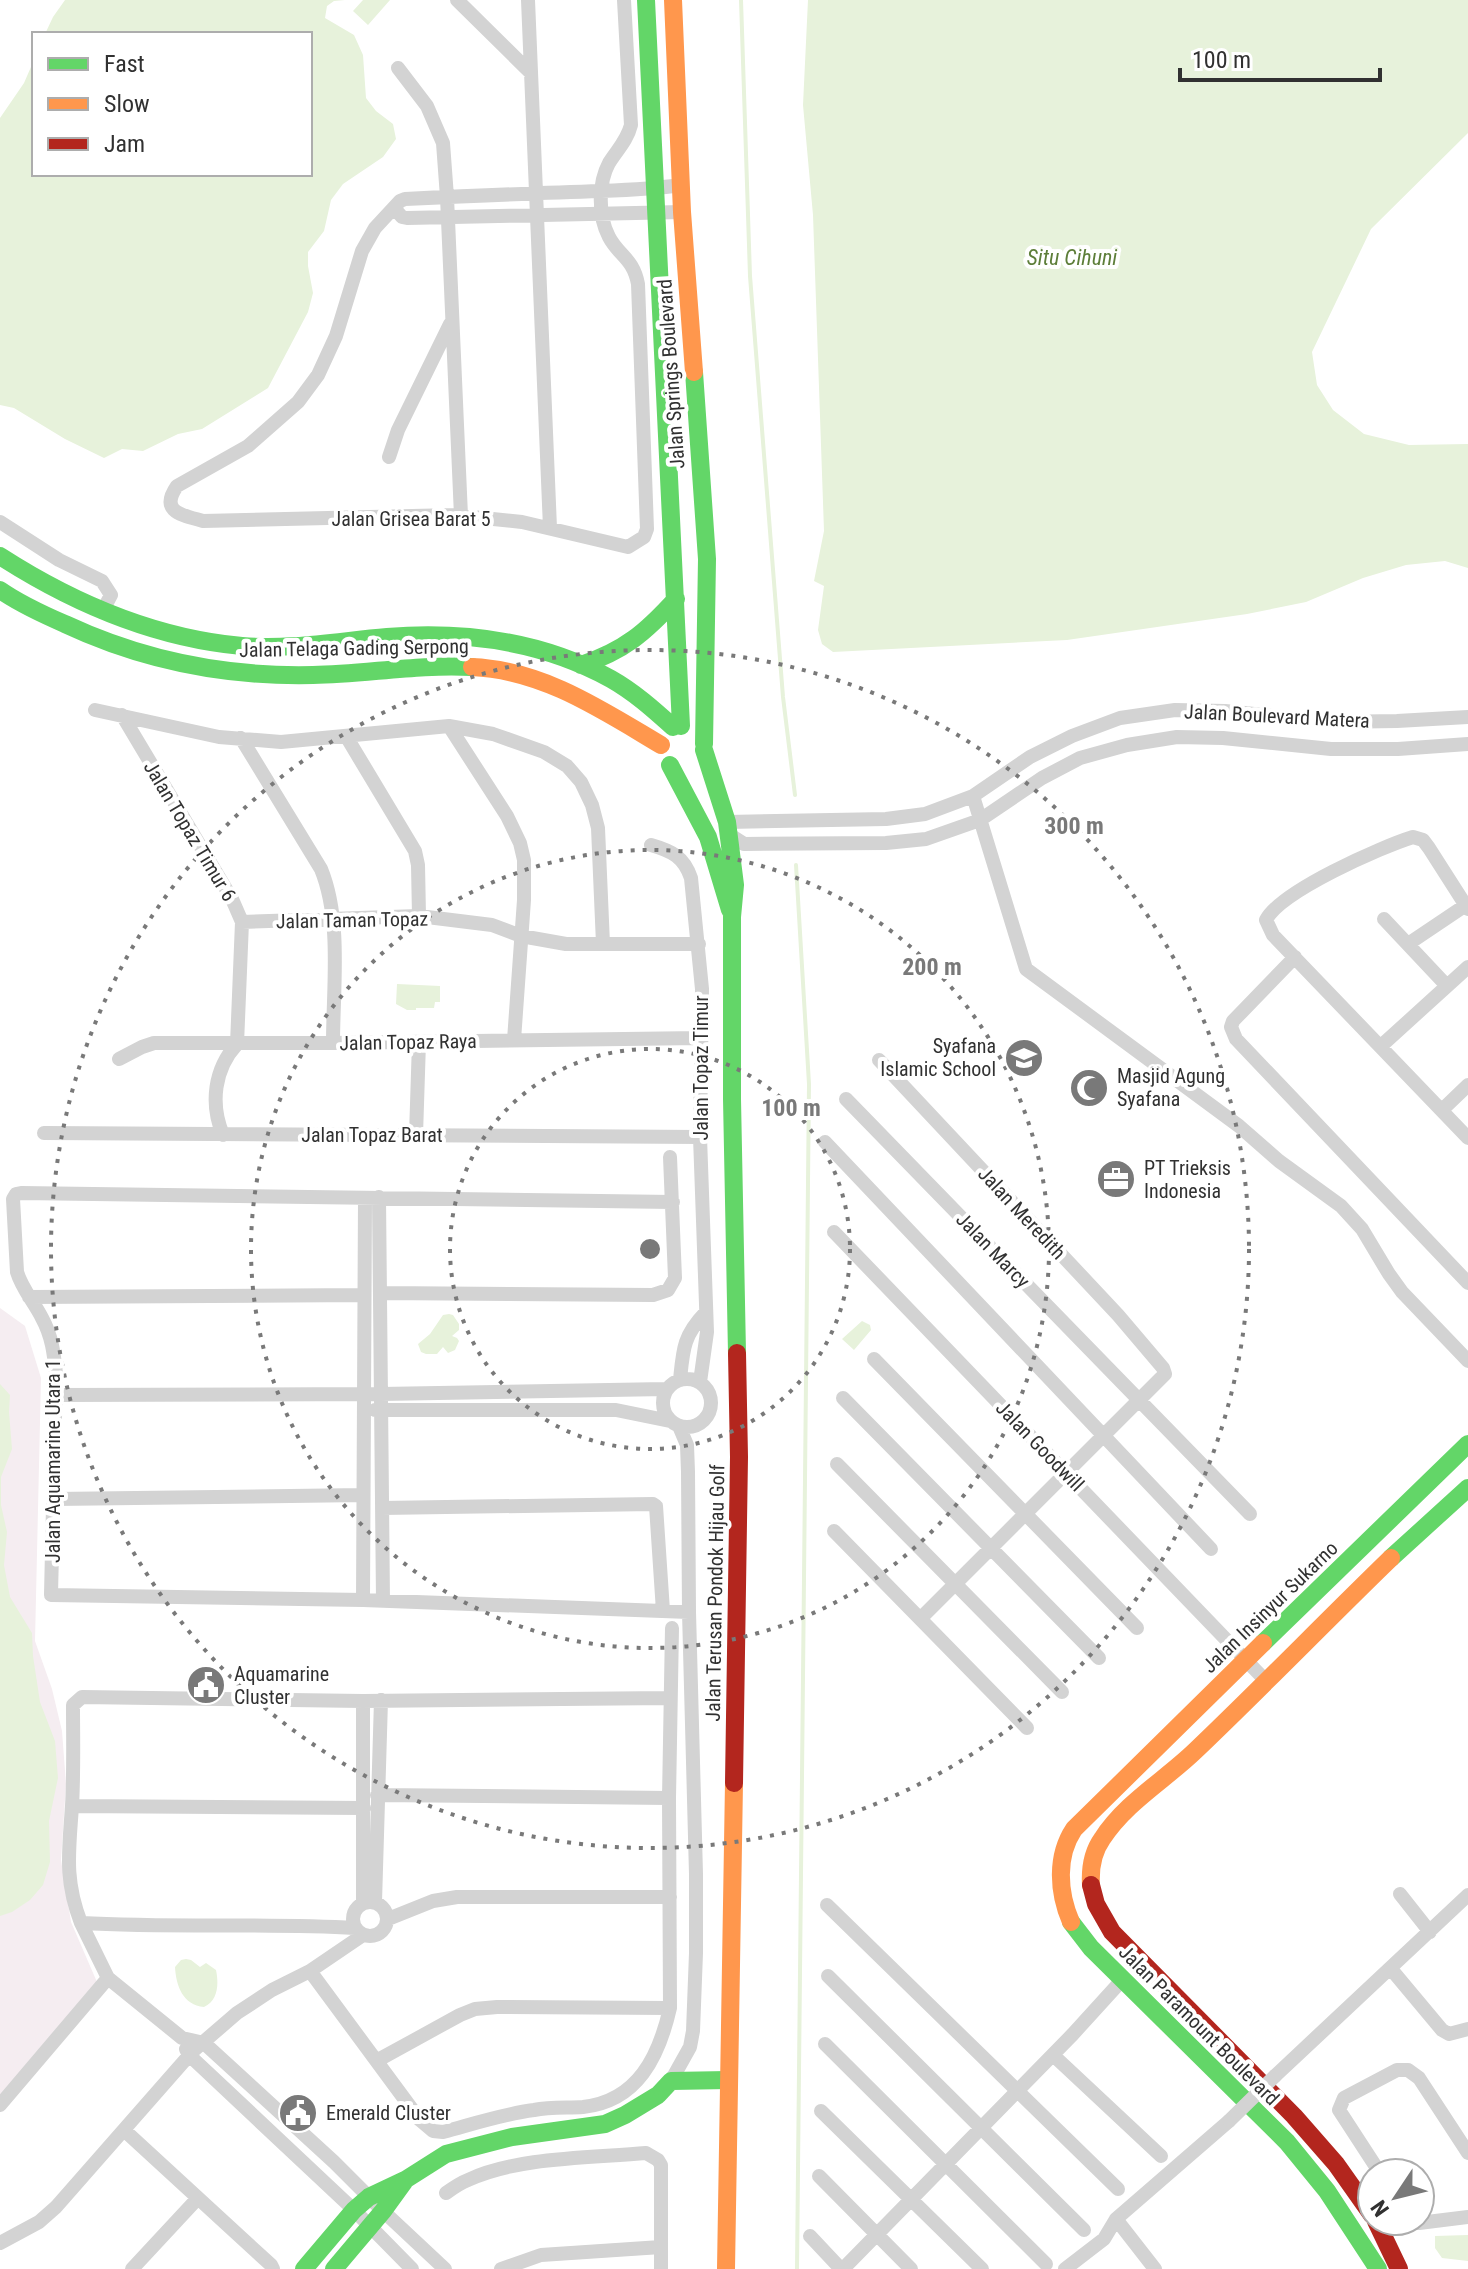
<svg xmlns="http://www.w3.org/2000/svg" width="1468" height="2269" viewBox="0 0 1468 2269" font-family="'Roboto Condensed',sans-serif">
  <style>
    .green { fill: #f5edf1 }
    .water { fill: #e7f2db }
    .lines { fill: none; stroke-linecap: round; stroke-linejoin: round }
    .stream { stroke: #e7f2db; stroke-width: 4 }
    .street { stroke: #d3d3d3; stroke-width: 14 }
    .fast { stroke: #63d668; stroke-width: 18 }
    .slow { stroke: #ff974d; stroke-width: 18 }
    .jam { stroke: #b3261e; stroke-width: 18 }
    .street-bridge { stroke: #d3d3d3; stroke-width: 14 }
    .ring { fill: none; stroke: #797979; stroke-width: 4; stroke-dasharray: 4 8 }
    .labels { text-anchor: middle; stroke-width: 8; stroke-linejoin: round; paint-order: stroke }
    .street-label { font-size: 20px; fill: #313131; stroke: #fff }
    .poi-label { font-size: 20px; fill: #313131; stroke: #fff; text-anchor: start }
    .water-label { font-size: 22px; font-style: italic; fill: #5d7e39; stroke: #fff }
    .centre { fill: #797979; stroke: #fff; stroke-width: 4 }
    .ring-label { font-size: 24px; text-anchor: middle; font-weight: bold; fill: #797979; stroke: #fff; stroke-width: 8; stroke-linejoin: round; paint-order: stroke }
  </style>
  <rect width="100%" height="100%" fill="#fff"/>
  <path class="green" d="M0,1308L25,1326L41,1378L35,1641L52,1689L62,1731L66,1784L61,1860L71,1922L100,1989L0,2106Z"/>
  <path class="water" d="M65,0H345L334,1L327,6L325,18L354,35L363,55L366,98L376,111L393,124L396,139L383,157L343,184L331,200L324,231L308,252V266L313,293L308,312L268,388L202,429L178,434L143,451L122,449L104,458L65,439L14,408L0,405V118L24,83L34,60V174H310V34H45L53,17Z
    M363,0H390L368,25L353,11Z
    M808,0H1468V133L1371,229L1312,352L1317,385L1333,410L1364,434L1409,445L1468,444V568L1445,561L1406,565L1363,578L1306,602L1247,614L1067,640L833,652L822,644L818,630L824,586L814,581L824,531L813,215L803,105Z
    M397,984L440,986V1002H435L434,1008H416V1010H407L396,1004Z
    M449,1314L453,1315L459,1324V1330L452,1336L457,1338L459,1341L455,1350L448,1353L443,1347L437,1354H426L421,1352L418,1344L430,1334L443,1315Z
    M862,1321L870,1325L871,1330L854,1350L842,1339Z
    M0,1384L10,1395L9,1412L12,1449L1,1477V1505L7,1532L4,1565L10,1597L32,1633L33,1656L40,1702L55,1741L58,1778L49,1821L50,1862L43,1885L30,1900L12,1912L0,1916Z
    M186,1959L191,1960L200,1967L206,1963L216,1970C219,1984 218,2001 204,2007C183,2005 176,1986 175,1967L181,1960Z
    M1468,2235V2261L1442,2258L1435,2248V2236Z"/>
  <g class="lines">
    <path class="stream" d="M741,0L750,276L783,697L795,795
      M796,865L809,1084L797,2269"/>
    <path class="street" d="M457,0L531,73
      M528,0L550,528
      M624,0L631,125C627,141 617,150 609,163C598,183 598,216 609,237C619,256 633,258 638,284L647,529L644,537L628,547L522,522L454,515L203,521C182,515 159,512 177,486L248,446L298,402L318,375L336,336L362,251L375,228L400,201L405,199C470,196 535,193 601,191C628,190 654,189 681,185
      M398,68L427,106L443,143L447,197L461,516
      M395,209L402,217L407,218L682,212
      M389,457L398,430L450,324
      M0,522L59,560L102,581L111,595L102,612
      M95,710L219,737L281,742L449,726L493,734L544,752L567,766L581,782L592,805L598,828L603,944
      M122,715L232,899L242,922L237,1044C214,1069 210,1104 223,1135
      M449,726L507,816L520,843L524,860V900L514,1040
      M346,736L415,851L418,865L419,916
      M241,738L321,869C342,920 333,989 333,1043
      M973,796L1026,969L1239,1126L1279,1161L1341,1206L1362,1229L1389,1274L1402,1292L1468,1361
      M727,822L886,819L925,814L973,796L1030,757L1072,736L1120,718L1175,710L1225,711L1332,722L1397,721L1468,717
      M730,835L744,844L886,843L926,839L980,820L1042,778L1080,758L1127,745L1177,737L1223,738L1331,749H1398L1468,744
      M651,845C672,851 684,857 691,878L702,989L700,1137L707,1332L700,1382
      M1468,909L1429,848L1423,840L1413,837C1381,847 1281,891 1266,920L1273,935L1468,1138
      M1384,919L1447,986
      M242,922L419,916L492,925L521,936L566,944H699
      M1408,944L1466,905
      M1295,957L1233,1021L1231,1027L1236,1039L1468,1283
      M1381,1046L1468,967
      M119,1059L142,1047L154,1043H333L701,1038
      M879,1060L1118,1315L1163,1368L1165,1374L921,1618
      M846,1099L1250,1514
      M1442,1110L1468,1085
      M44,1133L700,1137
      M416,1135L419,1042
      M825,1142L1211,1549
      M379,1197L383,1601
      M673,1202L21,1193L16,1194L13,1199L17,1272C22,1289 34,1302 42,1318C52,1336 54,1354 56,1374L51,1595L363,1600L689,1612
      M834,1232L1266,1681
      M380,1293L653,1295L668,1290L675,1278L670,1157
      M29,1297L364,1295
      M874,1359L1137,1628
      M663 1403a24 24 0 1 1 48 0a24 24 0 1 1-48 0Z
      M680,1380C683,1350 683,1336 705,1313
      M55,1395L381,1394L666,1389
      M843,1398L1099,1658
      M375,1410H616L670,1421
      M837,1464L1062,1692
      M55,1499L363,1495
      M382,1508L653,1504L656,1506L663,1611
      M834,1531L1027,1728
      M363,1600L365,1198
      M363,1701V1903
      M377,1795L669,1798
      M72,1806L364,1808
      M1400,1894L1430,1932
      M353 1919a17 17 0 1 1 34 0a17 17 0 1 1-34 0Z
      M375,1902L381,1700
      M827,1905L1118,2189
      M388,1919L433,1901L457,1897H670
      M81,1923L108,1978L182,2038L204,2043L334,2162L383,2211L445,2269
      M355,1928C264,1923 172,1928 81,1923C64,1879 69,1851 72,1806C74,1772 73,1738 73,1705L82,1697L363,1701L670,1698
      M1391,1969L1442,2030L1449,2034L1468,2029
      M310,1971L420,2120L433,2131L443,2132C473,2124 503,2114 534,2110C550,2107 567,2108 583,2107C638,2101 659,2056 670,2008L669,1798L672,1628
      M828,1976L1084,2230
      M825,2044L1046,2264
      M186,2049L189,2055L354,2210L412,2269
      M1053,2055L1161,2156
      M378,2060L460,2015L475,2009L497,2007L670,2008
      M1275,2076L1468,1895
      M671,2081L690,2047L693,2031L696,1953V1874L689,1612L688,1472L687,1445L679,1426
      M0,2105L108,1978
      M821,2111L982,2269
      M124,2130L271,2265L273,2269
      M1380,2173L1339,2110L1344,2098L1397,2070H1408L1419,2078L1468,2153
      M819,2176L911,2269
      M446,2193C453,2188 460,2183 468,2180C516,2157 592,2158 646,2153L658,2160L661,2165V2269
      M1116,2219L1155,2269
      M1413,2221L1419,2223L1468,2217
      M810,2236L841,2269
      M0,2243L39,2222L56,2207L193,2051L237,2013L272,1990L310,1971L363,1935
      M132,2269L198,2198
      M501,2269L541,2255L661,2247
      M843,2269L1073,2034L1123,1979
      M1065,2269L1104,2239L1116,2219L1229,2121"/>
    <path class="fast" d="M646,0L681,726
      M694,372L707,559L704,744
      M0,556C73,603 155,638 242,646C291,650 339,641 387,637C464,631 542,641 611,679C634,692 653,709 673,727
      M0,590C20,604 42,614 65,624C144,661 226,677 313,675C366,674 419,664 472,667
      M581,665C624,651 646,632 676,599
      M704,750L727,822L735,885L732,917V1099L737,1353
      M670,765L708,837L730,910
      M1391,1558L1468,1488
      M1263,1643L1468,1444
      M1071,1922L1091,1948L1287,2142L1327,2191L1378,2269
      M304,2269L354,2210L369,2197L405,2180L446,2154L512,2137L605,2124L625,2115L658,2095L671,2081L728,2080
      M334,2269L383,2211L404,2182"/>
    <path class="slow" d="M673,0L682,212L694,372
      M472,667C543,670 602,710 661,745
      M1091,1885C1090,1868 1092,1853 1102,1839C1125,1803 1165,1780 1195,1751C1261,1688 1325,1622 1391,1558
      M1071,1922C1058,1892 1056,1856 1074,1829L1263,1643
      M726,2269L734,1783"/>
    <path class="jam" d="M734,1783L739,1457L737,1353
      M1091,1885L1096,1904L1112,1932L1294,2116L1336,2164L1372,2215
      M1376,2221L1399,2269"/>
    <path class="street-bridge" d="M1229,2121L1275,2076"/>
  </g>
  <g class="ring">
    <circle cx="650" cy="1249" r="200"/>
    <circle cx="650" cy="1249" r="399"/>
    <circle cx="650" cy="1249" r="599"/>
  </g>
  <defs>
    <g id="school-disc" transform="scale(2)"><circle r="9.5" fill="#797979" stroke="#fff"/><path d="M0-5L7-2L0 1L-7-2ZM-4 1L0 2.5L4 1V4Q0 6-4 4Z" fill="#fff"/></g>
    <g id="mosque-disc" transform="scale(2)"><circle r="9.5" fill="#797979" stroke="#fff"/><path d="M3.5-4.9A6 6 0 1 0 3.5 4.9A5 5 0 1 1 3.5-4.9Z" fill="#fff"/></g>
    <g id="office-disc" transform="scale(2)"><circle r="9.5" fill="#797979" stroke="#fff"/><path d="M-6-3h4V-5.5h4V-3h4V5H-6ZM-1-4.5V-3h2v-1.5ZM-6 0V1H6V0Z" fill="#fff"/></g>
    <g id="civic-disc" transform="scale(2)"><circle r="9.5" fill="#797979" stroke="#fff"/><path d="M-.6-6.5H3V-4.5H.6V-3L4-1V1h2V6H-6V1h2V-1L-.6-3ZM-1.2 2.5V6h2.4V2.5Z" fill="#fff"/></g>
  </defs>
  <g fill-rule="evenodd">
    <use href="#school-disc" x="1024" y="1058"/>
    <use href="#mosque-disc" x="1089" y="1088"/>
    <use href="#office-disc" x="1116" y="1179"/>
    <use href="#civic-disc" x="206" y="1685"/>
    <use href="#civic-disc" x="298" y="2113"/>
  </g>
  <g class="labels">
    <g class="street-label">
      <text transform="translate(671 374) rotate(-94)" y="7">Jalan Springs Boulevard</text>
      <text x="411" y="526">Jalan Grisea Barat 5</text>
      <text transform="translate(354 648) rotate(-1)" y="7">Jalan Telaga Gading Serpong</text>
      <text transform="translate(1277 716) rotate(3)" y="7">Jalan Boulevard Matera</text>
      <text transform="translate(190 831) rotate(59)" y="7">Jalan Topaz Timur 6</text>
      <text transform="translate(352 920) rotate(-1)" y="7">Jalan Taman Topaz</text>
      <text transform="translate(408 1042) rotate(-1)" y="7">Jalan Topaz Raya</text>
      <text transform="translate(701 1068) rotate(-90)" y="7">Jalan Topaz Timur</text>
      <text x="372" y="1142">Jalan Topaz Barat</text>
      <text transform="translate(1022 1213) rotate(47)" y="7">Jalan Meredith</text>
      <text transform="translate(993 1250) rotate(46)" y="7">Jalan Marcy</text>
      <text transform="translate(1040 1446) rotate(46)" y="7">Jalan Goodwill</text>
      <text transform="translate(53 1461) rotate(-90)" y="7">Jalan Aquamarine Utara 1</text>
      <text transform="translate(715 1593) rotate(-89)" y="7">Jalan Terusan Pondok Hijau Golf</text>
      <text transform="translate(1270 1607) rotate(-44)" y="7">Jalan Insinyur Sukarno</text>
      <text transform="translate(1199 2025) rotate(45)" y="7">Jalan Paramount Boulevard</text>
    </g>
    <g class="poi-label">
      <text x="996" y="1053" text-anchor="end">Syafana<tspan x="996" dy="23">Islamic School</tspan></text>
      <text x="1117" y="1083">Masjid Agung<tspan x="1117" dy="23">Syafana</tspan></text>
      <text x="1144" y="1175">PT Trieksis<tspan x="1144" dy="23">Indonesia</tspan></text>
      <text x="234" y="1681">Aquamarine<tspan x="234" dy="23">Cluster</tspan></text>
      <text x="326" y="2120">Emerald Cluster</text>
    </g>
    <g class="water-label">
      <text x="1072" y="265">Situ Cihuni</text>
    </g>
  </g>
  <circle cx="650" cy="1249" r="12" class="centre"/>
  <g class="ring-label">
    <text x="1074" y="834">300 m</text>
    <text x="932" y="975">200 m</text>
    <text x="791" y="1116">100 m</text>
  </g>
  <rect x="32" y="32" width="280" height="144" fill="#ffffff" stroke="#adadad" stroke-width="2"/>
  <rect x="48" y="58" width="40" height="12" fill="#63d668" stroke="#adadad" stroke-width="2"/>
  <text x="104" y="72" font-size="24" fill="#313131">Fast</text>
  <rect x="48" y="98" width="40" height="12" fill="#ff974d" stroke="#adadad" stroke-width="2"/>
  <text x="104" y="112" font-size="24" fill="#313131">Slow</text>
  <rect x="48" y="138" width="40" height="12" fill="#b3261e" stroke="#adadad" stroke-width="2"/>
  <text x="104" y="152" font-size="24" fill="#313131">Jam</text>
  <g transform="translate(1396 2197) rotate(235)"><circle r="38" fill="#ffffff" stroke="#adadad" stroke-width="2"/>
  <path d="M0-6L14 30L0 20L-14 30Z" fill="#797979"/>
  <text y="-12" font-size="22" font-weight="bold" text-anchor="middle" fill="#313131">N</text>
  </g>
  <path d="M1180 68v12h200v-12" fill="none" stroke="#313131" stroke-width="4"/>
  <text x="1192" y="68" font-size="24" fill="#313131" stroke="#ffffff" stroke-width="6" paint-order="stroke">100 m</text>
</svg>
